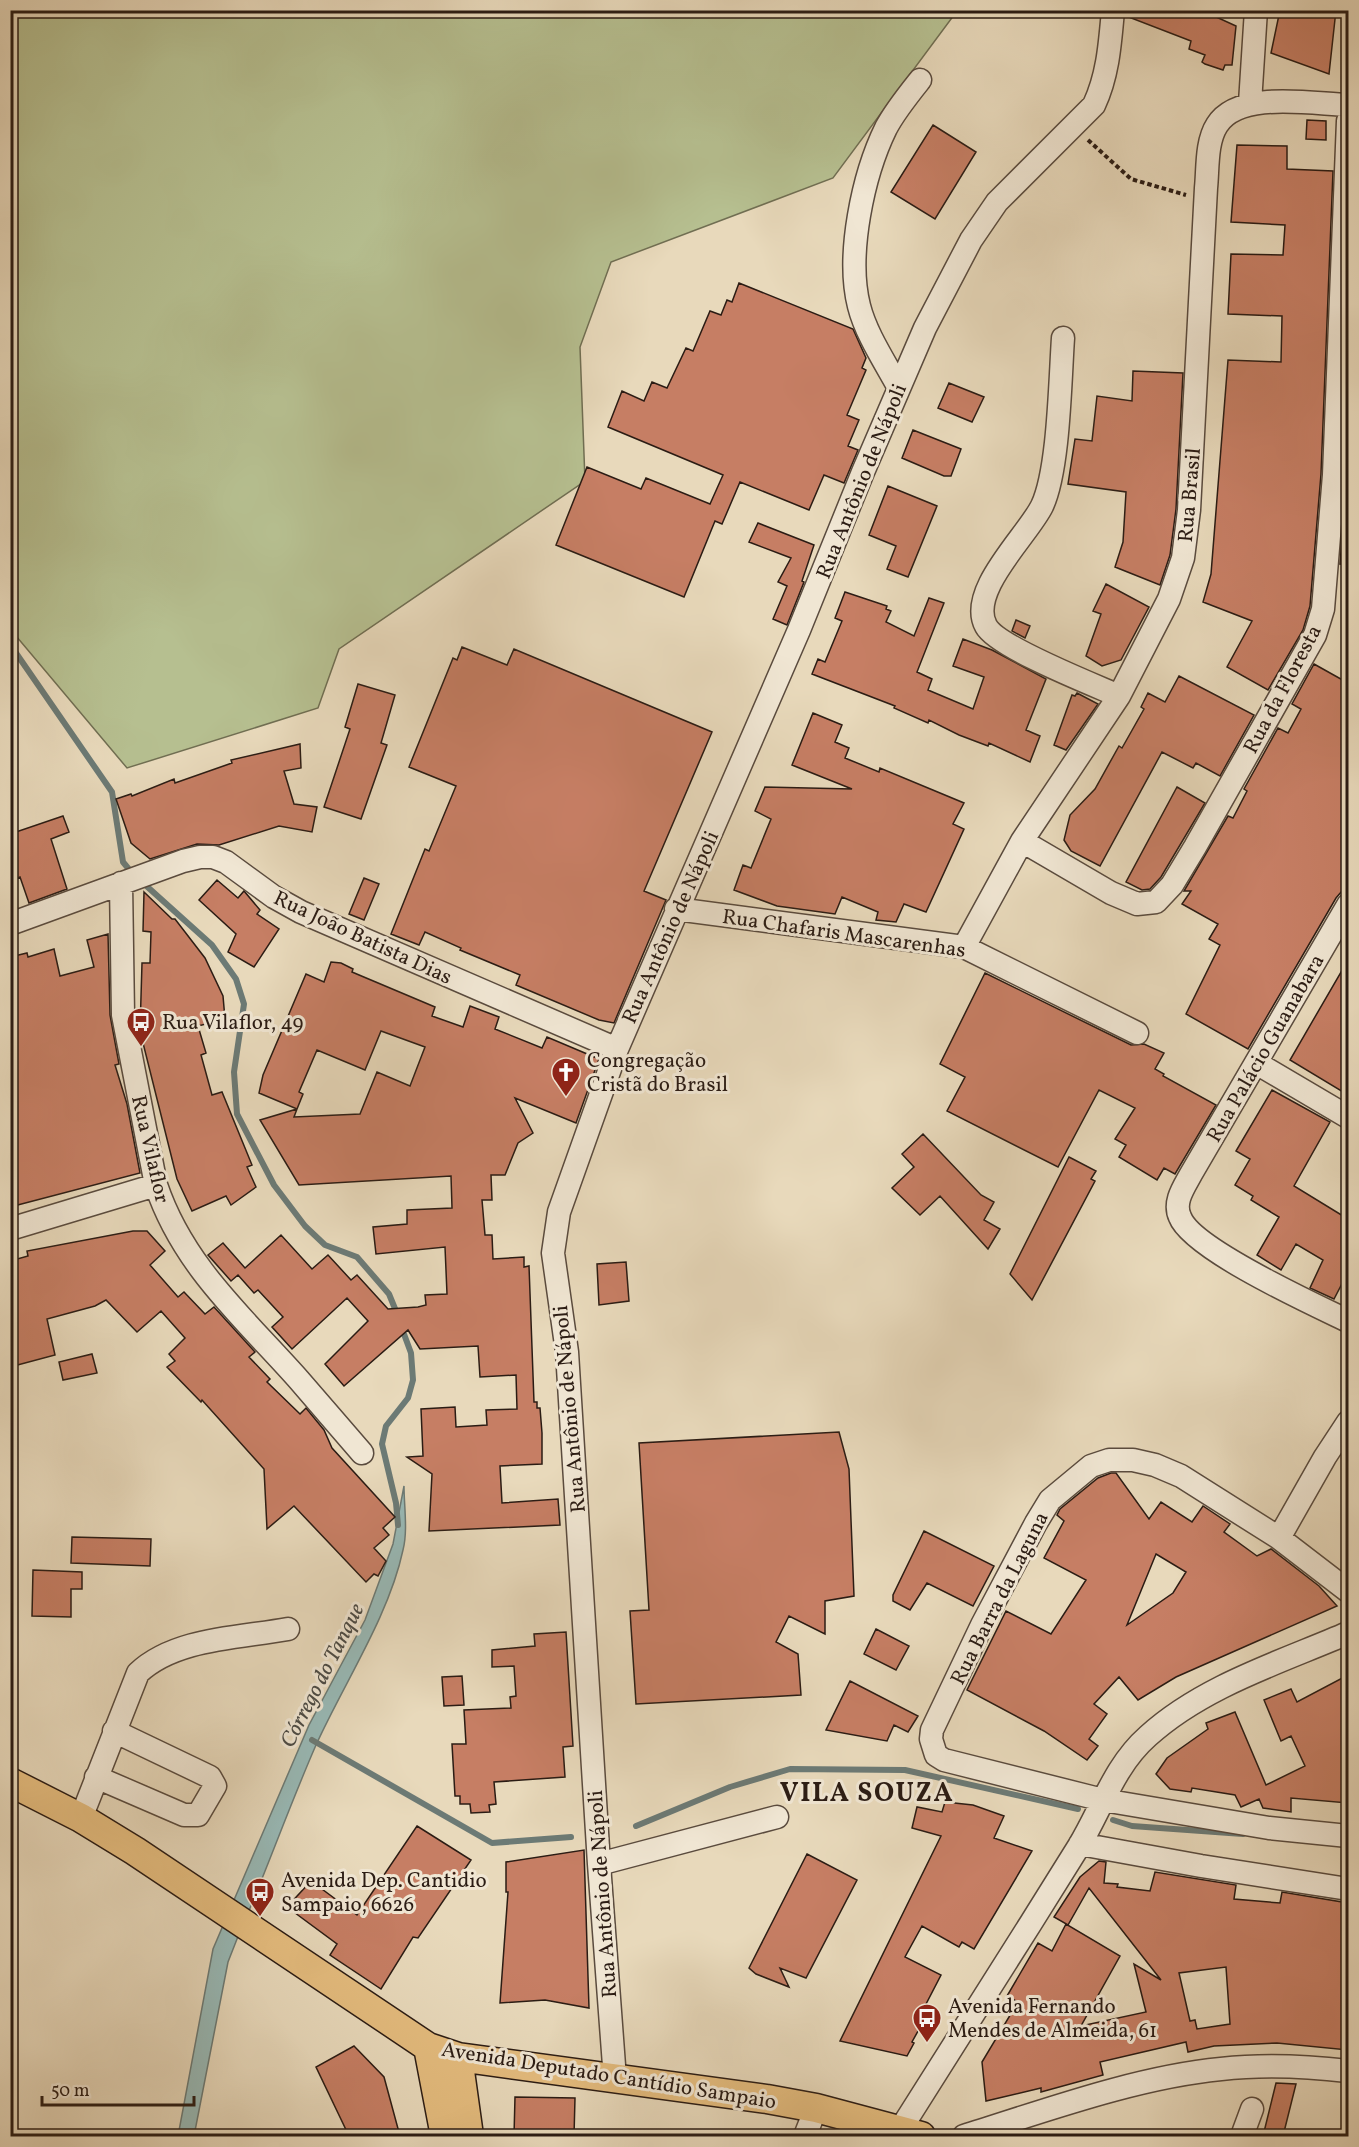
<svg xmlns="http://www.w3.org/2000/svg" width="1359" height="2147" viewBox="0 0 1359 2147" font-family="Vollkorn,serif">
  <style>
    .green { fill: #b6bf90; stroke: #706e52; stroke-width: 1.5 }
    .water { fill: #98b9b6; stroke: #6c7a75; stroke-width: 1.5 }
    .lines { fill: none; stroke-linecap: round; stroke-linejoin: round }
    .stream { stroke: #6c7a75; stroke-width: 6 }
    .building { fill: #c67e64; stroke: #2b1c14; stroke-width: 1.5; fill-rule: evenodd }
    .minor-casing { stroke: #5a4b3e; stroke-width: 25 }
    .major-casing { stroke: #2b1c14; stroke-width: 31 }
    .path { stroke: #2b1c14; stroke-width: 4; stroke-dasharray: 4.5 3; stroke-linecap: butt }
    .minor { stroke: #f0e6d3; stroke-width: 22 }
    .major { stroke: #e4bc7e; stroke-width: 28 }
    .labels { text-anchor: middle; stroke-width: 6; stroke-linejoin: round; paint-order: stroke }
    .street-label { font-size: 21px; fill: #2b1c14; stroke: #f0e6d3 }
    .poi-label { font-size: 21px; fill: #2b1c14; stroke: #f0e6d3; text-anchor: start }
    .water-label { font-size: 22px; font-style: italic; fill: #4c4b45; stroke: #f0e6d3 }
    .district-label { font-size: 27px; font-weight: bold; letter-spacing: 1.5px; fill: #2b1c14; stroke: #f0e6d3 }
  </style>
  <rect width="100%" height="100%" fill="#e8d9bb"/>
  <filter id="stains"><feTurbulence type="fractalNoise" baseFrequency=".00333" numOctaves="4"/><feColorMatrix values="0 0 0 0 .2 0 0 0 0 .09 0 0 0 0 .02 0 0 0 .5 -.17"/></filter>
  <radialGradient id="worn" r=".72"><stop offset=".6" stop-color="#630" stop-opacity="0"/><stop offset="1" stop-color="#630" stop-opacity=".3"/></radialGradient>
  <path class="green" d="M10,11H957L833,178L611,262L580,347L585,481L339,649L318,708L127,768L11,630Z"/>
  <path class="water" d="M404,1486C404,1506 408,1531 403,1550C389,1616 344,1683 316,1745C288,1809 265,1875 237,1939L228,1962L194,2136H178L213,1949L309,1725L365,1620L393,1544Z"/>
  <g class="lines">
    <path class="stream" d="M16,653L112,792L123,862L132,873
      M142,882L212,945L236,979L244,1004L234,1072L237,1114L274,1185L305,1226L325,1245L357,1257L389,1294L398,1316
      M398,1525L396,1503L382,1444L386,1426L408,1398L413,1380L411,1353L401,1326
      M312,1740L492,1843L571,1837
      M1113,1820L1132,1826L1243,1834
      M636,1826L730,1787L790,1769L905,1770L1078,1809"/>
  </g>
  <path class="building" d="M1126,10H1201L1236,26L1232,65H1225L1223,70L1205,64L1202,62L1205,55L1189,49L1191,41L1126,16Z
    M1280,10H1336L1329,74L1271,53Z
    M1307,120L1326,121V140L1306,139Z
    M933,125L976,152L935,219L891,192Z
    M1237,145L1287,146V169L1333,171L1321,474L1310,606L1303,630L1268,690L1227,667L1252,621L1203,602L1211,574L1228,360L1281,362L1282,316L1228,314L1231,254L1283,255L1285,225L1231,222Z
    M739,283L853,329L866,358L862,368L866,370L847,415L859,420L848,446L858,450L844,483L824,475L809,510L740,482L722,524L715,521L684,597L556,545L587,467L641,489L646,478L710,504L723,475L608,427L622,391L644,401L652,382L667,388L686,348L693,351L710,311L721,315L727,300L732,302Z
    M1133,371L1183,373L1176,509L1170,555L1160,585L1115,567L1123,542L1126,492L1068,484L1075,439L1092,441L1097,396L1132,401Z
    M949,383L984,397L972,422L938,408Z
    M913,430L961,449L951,476H944L902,458Z
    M1348,461V565L1340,564Z
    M888,486L937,506L908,577L887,569L896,546L869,535Z
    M758,523L814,545L802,581L804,582L787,625L773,619L787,586L778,582L791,558L749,542Z
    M1106,584L1149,607L1121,660L1102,666L1086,656L1101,614L1093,611Z
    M845,592L887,606L886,609L891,611L886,622L914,636L929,598L944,603L917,672L932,679L928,690L973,709L984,677L953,666L963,639L992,650L1046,679L1026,730L1040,736L1030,762L989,743L988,746L959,735L929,720L928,723L894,708L895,706L812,674L818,659L825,662L842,621L835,618Z
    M1016,620L1030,626L1025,638L1012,631Z
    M462,647L507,665L514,649L712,732L644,891L666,900L614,1023L599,1020L516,985L520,975L460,950L461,948L425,932L419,945L391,934L425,849L429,851L456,786L409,767L453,658L457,660Z
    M1314,664L1348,683V884L1336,898L1248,1049L1186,1014L1220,945L1209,939L1218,924L1182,904L1191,891H1184L1228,816L1233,818L1247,791L1244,789L1278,728L1288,733L1301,709L1292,704Z
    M1179,676L1254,715L1220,776L1196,763L1193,768L1162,752L1100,866L1071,851L1064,840L1070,815L1095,789L1119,746L1122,748L1144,709L1141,707L1148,693L1165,702Z
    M358,684L395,695L381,743L387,745L361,819L324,807L350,729L345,727Z
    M1077,693L1098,704L1066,750L1054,745L1072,695L1075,696Z
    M813,713L842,725L835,742L849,748L845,758L879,772L880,768L964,803L953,824L964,829L926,912L904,904L896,922L876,920L878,912L842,897L835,914L777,906L734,890L743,865L751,868L771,819L755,811L765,787L852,789L792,765Z
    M300,744L301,768L284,771L294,804L317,807L312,832L279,826L219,845L197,844L150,859L131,843L116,799L131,794L132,796L174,779L175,783L232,763L231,760Z
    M1177,787L1205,803L1161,877L1150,889L1142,890L1126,882Z
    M63,816L69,832L51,839L67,889L29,903L20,877L10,881V834Z
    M364,878L379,884L364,920L349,914Z
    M217,880L238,898L244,891L260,910L257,914L279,929L254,967L228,952L236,934L199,900Z
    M144,892L172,919H175L205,958L223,996L225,1019L198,1026L206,1053L201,1055L212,1095L222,1092L252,1165L247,1167L256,1187L231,1205L226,1196L192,1211L177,1179L140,1031L142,963H150L151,932L143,931Z
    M108,934L110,1015L119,1064L115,1065L127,1104L140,1173L10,1207V957L27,953L28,957L54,949L60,976L94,967L87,940Z
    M1348,960V1095L1290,1060Z
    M331,962L341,963L353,969L352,972L435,1007L432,1016L463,1027L470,1006L499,1017L495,1029L542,1048L547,1037L599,1059L576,1123L515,1098L533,1133L518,1143L505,1175H491L492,1200H482L485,1235H492L493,1259L524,1257V1267L529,1266L534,1402H537V1408H540L542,1433V1464L500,1466L502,1503L558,1499L560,1525L429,1531L432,1474L407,1457L423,1456L421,1409L455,1407L456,1427L487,1425L486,1410L517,1409L516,1375L480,1377L478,1346L420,1349L408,1330L344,1386L325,1364L368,1321L347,1298L292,1349L272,1327L283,1317L258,1290L254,1293L238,1275L231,1281L208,1255L223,1243L245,1268L281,1235L312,1269L328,1255L351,1280L357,1275L388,1309L418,1307L426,1305L425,1295L447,1294L445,1247L376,1254L373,1227L407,1224V1210L452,1208L451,1176L299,1185L260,1120L297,1109L294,1117L360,1114L377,1072L410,1086L425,1047L381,1031L365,1070L317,1050L299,1092L303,1094L297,1109L259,1093L263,1075L306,974L324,982Z
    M985,973L1131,1045L1144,1044L1164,1053L1155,1069L1164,1074L1163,1076L1216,1105L1175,1174L1164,1168L1157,1180L1119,1157L1126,1145L1115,1139L1135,1108L1099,1090L1058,1167L947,1111L965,1077L940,1064Z
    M1272,1090L1330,1122L1294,1186L1348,1219V1272L1334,1299L1310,1288L1323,1260L1296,1244L1281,1270L1257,1255L1279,1217L1251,1200L1253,1196L1235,1185L1250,1159L1236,1151Z
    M923,1134L981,1195L994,1202L984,1220L1000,1229L988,1249L940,1196L920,1215L892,1188L914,1167L902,1154Z
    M1069,1157L1096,1171L1091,1179L1095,1181L1032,1300L1010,1274Z
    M133,1231H147L165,1251L150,1265L178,1297L184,1292L205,1314L214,1307L255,1352L249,1357L270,1379L267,1382L300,1414L306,1408L324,1430L332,1448L395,1517L383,1528L389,1535L374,1548L386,1561L378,1576L374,1574L366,1582L294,1506L267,1529L264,1469L202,1400L201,1402L167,1367L175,1361L169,1354L185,1338L161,1311L137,1332L106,1300L95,1306L47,1319L55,1355L10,1367V1261L28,1256L27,1251Z
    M626,1262L629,1301L599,1305L597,1264Z
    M92,1354L97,1373L63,1380L59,1362Z
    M839,1432L849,1469L854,1596L825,1601V1634L789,1616L776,1642L798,1654L801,1695L636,1704L630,1611L649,1610L639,1443Z
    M1111,1473H1116L1149,1519L1161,1502L1192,1522L1203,1506L1230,1524L1224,1532L1257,1556L1271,1549L1319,1586L1337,1606L1176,1677L1138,1700L1119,1677L1094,1704L1107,1714L1089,1739L1098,1746L1087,1760L1044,1731L967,1690L1006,1611L1051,1634L1086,1580L1044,1558L1064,1521L1057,1515L1060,1509L1098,1478ZM1156,1554L1186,1572L1173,1593L1127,1625Z
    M924,1531L994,1566L973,1606L927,1583L910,1610L893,1601V1595Z
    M72,1537L151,1539L150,1566L71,1563Z
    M33,1570L82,1572V1589H71V1617L32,1616Z
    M876,1629L909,1646L896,1670L864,1654Z
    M566,1632L573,1746L563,1747L565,1777L494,1782L496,1804L489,1805L490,1812L471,1813L470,1804H460V1796H455L452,1744H466L464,1710L511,1708L510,1697L516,1696L514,1666L492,1667V1650L535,1646L534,1634Z
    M1348,1675V1803L1291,1798V1812L1263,1808L1259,1799L1241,1807L1235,1795L1192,1788L1191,1792L1170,1789L1156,1774L1167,1758L1208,1729L1206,1723L1235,1712L1266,1785L1305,1766L1291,1736L1281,1741L1264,1700L1291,1689L1297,1702Z
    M462,1676L464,1705L444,1706L442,1677Z
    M850,1681L918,1716L908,1732L894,1725L887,1741L826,1730Z
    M945,1802L973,1805L1004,1816L994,1838L1032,1851L974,1949L962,1942L959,1947L922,1926L905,1957L941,1975L924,2008L929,2011L912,2042L914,2043L907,2056L840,2041L941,1836L912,1828L917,1807L942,1812Z
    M417,1826L471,1860L418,1938L413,1937L381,1989L330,1955L337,1944L287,1907L311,1881L357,1915Z
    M584,1850L589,2008L545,2000L500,2003L508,1892H506V1862Z
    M807,1854L857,1880L806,1978L780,1968L789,1987L756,1974L749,1968Z
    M1099,1861L1106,1862L1104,1883L1118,1884L1117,1887L1150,1891L1155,1872L1236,1885L1234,1899L1280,1903L1282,1892L1348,1903V2050L1277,2043L1214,2046L1188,2052L1186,2042L1100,2062L1103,2075L1041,2092V2088L986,2101L982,2062L1018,2002L1007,1996L1038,1943L1052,1951L1066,1924L1120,1956L1081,2026L1146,2012L1134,1964L1161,1980L1089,1888L1068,1925L1054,1917L1080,1877ZM1226,1967L1230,2024L1197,2029L1195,2020L1190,2021L1179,1973Z
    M354,2046L384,2077L400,2136H349L316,2067Z
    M1276,2083L1296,2084L1283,2136L1264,2132Z
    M515,2097L575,2098L574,2136H514Z"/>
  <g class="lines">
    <g class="minor-casing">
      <path id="minor" d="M1250,103L1256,10
        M1063,338C1060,381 1059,470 1042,506C1028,535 967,591 986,626C997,647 1094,685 1119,696
        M899,388C885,362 866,334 859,306C846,255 863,175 886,128C895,111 908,95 920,80
        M1022,841L1111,893L1137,904L1156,902L1172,885L1195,847L1315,635L1323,609L1334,475L1348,121
        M121,883L123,1015L156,1185C183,1266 244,1318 299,1380C320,1404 341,1429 362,1453
        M1348,905L1191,1174C1184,1187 1173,1202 1180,1217C1192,1249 1315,1305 1348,1321
        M676,909L964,947L1137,1033
        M10,924L183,861L200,857H213L226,862L274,897L301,912L617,1049
        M964,947L1022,841L1119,696L1169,599L1183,558L1189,510L1206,188C1208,169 1206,142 1217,125C1239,90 1312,104 1348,105
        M1258,1064L1348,1117
        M10,1229L156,1185
        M1279,1538L1325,1457L1348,1422
        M1348,1591L1279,1538L1181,1476L1155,1465L1133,1460H1109L1091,1466L1050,1500L1036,1523L982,1625L932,1730L931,1739L936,1755L944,1760L1103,1800L1269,1828L1348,1836
        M96,1777L184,1815H198L215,1786L210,1777L114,1731
        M81,1818L138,1673C175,1638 239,1638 288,1629
        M1080,1844L1201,1866L1348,1889
        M599,1864L777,1817
        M615,2079L599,1864L567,1352L553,1253L559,1212L617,1049L799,630L863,472L925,328L971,240L997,202L1094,105C1108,75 1110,44 1113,10
        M900,2130C960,2035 1020,1941 1079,1846C1102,1808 1114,1766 1148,1736C1203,1686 1281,1662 1348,1633
        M805,2136L816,2108
        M964,2136C1044,2111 1137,2077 1221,2069C1264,2064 1305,2066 1348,2071
        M1242,2136L1252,2109"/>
    </g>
    <g class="major-casing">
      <path id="major" d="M10,1782L81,1818L135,1851L428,2047L458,2057L767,2099L816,2108L921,2136
        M428,2047L445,2136
        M458,2057L469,2136"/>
    </g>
    <path class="path" d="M1088,140L1131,179L1186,195"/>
    <use href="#minor" class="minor"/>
    <use href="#major" class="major"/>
  </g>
  <defs>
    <g id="bus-pin" transform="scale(1.5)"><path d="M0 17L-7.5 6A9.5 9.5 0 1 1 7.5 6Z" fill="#8f2418" stroke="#f0e6d3"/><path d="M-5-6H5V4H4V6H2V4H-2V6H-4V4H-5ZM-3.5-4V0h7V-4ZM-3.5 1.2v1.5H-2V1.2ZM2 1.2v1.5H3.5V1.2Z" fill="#fff"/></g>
    <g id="church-pin" transform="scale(1.5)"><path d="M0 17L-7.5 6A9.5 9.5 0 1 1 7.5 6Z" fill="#8f2418" stroke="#f0e6d3"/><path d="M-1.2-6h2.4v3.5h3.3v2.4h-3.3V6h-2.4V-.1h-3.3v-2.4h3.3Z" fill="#fff"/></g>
  </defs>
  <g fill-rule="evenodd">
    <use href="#bus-pin" x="141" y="1022"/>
    <use href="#church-pin" x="566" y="1072"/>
    <use href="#bus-pin" x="260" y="1892"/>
    <use href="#bus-pin" x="927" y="2018"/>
  </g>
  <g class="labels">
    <g class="street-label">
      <text transform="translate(861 481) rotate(-68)" y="7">Rua Antônio de Nápoli</text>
      <text transform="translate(1189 495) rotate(-85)" y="7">Rua Brasil</text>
      <text transform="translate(1282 689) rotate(-62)" y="7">Rua da Floresta</text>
      <text transform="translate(670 927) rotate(-66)" y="7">Rua Antônio de Nápoli</text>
      <text transform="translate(844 933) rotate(8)" y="7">Rua Chafaris Mascarenhas</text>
      <text transform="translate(363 937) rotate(25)" y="7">Rua João Batista Dias</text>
      <text transform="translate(1265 1048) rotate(-60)" y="7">Rua Palácio Guanabara</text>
      <text transform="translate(151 1149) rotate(77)" y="7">Rua Vilaflor</text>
      <text transform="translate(569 1409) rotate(-95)" y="7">Rua Antônio de Nápoli</text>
      <text transform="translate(999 1598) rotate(-63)" y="7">Rua Barra da Laguna</text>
      <text transform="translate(602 1894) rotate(-94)" y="7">Rua Antônio de Nápoli</text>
      <text transform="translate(609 2075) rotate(9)" y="7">Avenida Deputado Cantídio Sampaio</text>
    </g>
    <g class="poi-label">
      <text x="162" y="1029">Rua Vilaflor, 49</text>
      <text x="587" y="1067">Congregação<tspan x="587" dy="24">Cristã do Brasil</tspan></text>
      <text x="281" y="1887">Avenida Dep. Cantidio<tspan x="281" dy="24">Sampaio, 6626</tspan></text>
      <text x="948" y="2013">Avenida Fernando<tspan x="948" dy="24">Mendes de Almeida, 61</tspan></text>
    </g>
    <g class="water-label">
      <text transform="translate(321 1675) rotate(-63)" y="8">Córrego do Tanque</text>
    </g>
    <g class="district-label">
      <text x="867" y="1801">VILA SOUZA</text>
    </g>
  </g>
  <rect width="1359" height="2147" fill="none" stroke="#e8d9bb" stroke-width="36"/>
  <rect x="12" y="12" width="1335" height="2123" fill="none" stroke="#2b1c14" stroke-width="3"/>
  <rect x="18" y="18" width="1323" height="2111" fill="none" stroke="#2b1c14" stroke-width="1.5"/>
  <path d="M42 2096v9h152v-9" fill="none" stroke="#2b1c14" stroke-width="3"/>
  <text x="51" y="2096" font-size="18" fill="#2b1c14" stroke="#f0e6d3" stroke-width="4.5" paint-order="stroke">50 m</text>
  <rect width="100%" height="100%" filter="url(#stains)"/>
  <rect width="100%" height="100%" fill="url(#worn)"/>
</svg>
